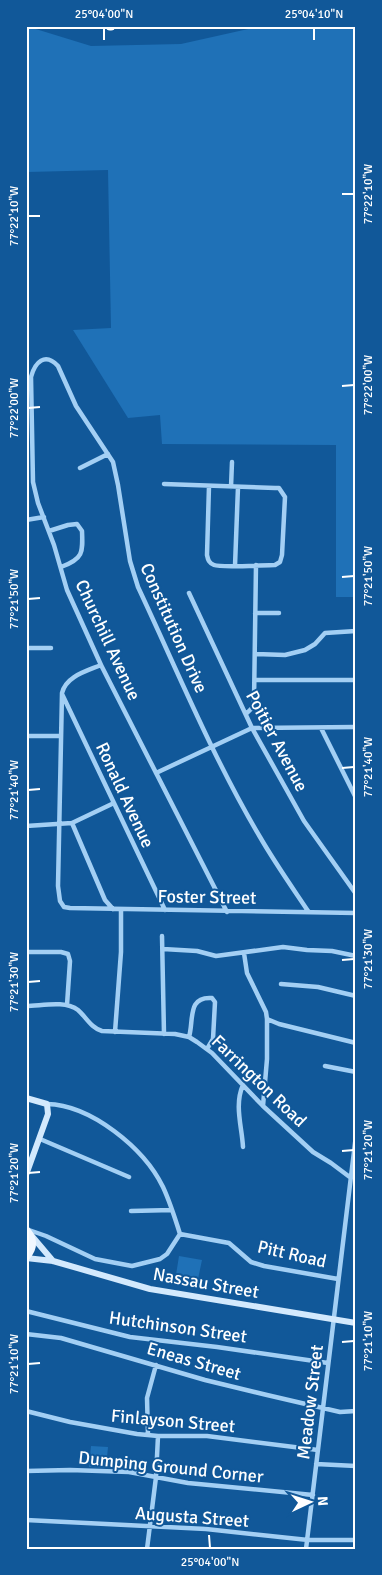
<svg xmlns="http://www.w3.org/2000/svg" width="382" height="1575" viewBox="0 0 382 1575" font-family="Signika,sans-serif">
  <style>
    .green { fill: #1f71b7 }
    .lines { fill: none; stroke-linecap: round; stroke-linejoin: round }
    .street { stroke: #a3cff4; stroke-width: 4.5 }
    .secondary { stroke: #d3e9fd; stroke-width: 6 }
    .primary { stroke: #f0f7ff; stroke-width: 8 }
    .highway { stroke: #fff; stroke-width: 9 }
    .ticks { fill: none; stroke: #fff; stroke-width: 2 }
    .labels { text-anchor: middle; stroke-width: 4; stroke-linejoin: round; paint-order: stroke }
    .street-label { font-size: 18px; fill: #fff; stroke: #115899 }
    .neatline { fill: none; stroke: #fff; stroke-width: 2 }
    .ticks-label { font-size: 12px; text-anchor: middle; fill: #fff }
  </style>
  <rect width="100%" height="100%" fill="#115899"/>
  <path class="green" d="M26,26L91,46L181,44L261,26H356V597H336V445L162,444L160,415L128,418L73,330L111,328L108,170L27,172Z
    M179,1256L202,1260L198,1279L176,1275Z
    M91,1446L108,1447L106,1468L89,1467Z"/>
  <g class="lines">
    <path class="street" d="M80,468L108,454
      M164,484L275,488H279L285,497L282,555L280,562L275,565C263,565 222,568 214,565C209,563 208,560 207,555L209,486
      M231,487L232,462
      M26,520L44,517
      M49,531L68,525L77,524L82,531C83,553 83,559 61,567
      M235,566L238,487
      M189,593L252,728L304,821L356,894
      M255,613H279
      M26,648H51
      M256,654L285,655L305,650L315,644L325,633L356,631
      M101,665C87,671 66,676 62,693L58,886L60,901L64,907L70,908L356,913
      M256,680H356
      M62,694L165,910
      M246,714L253,707L254,701L256,565
      M321,728L356,798
      M26,736H60
      M156,773L252,728L356,727
      M72,823L105,900L113,909
      M26,826L72,823L114,803
      M227,912L101,665L67,590L54,545L38,503L33,482L31,377C35,362 45,352 58,366L76,406L113,462L118,485L130,561L138,587C177,670 213,758 260,837C275,863 292,887 308,911
      M162,936L164,1034
      M163,949L197,951L216,956L283,947L307,950L332,951L356,956
      M26,952H61L68,954L70,961L67,1005
      M244,953L247,973L266,1012L267,1019L279,1024L356,1043
      M281,984L318,987L356,996
      M26,1006C41,1006 65,1000 78,1010C86,1017 91,1028 102,1031L175,1034L189,1037L197,1042L212,1053L263,1106L313,1152L331,1163L351,1178
      M115,1032L121,952V909
      M189,1037C194,1020 187,996 212,998L215,1002L213,1039L207,1049
      M325,1066L356,1072
      M243,1085C234,1105 242,1127 243,1147
      M47,1104C91,1105 144,1148 163,1187C170,1202 175,1218 180,1234
      M263,1106L267,1059V1019
      M40,1139L129,1177
      M131,1211L172,1210
      M26,1229L46,1236L95,1259L132,1266L160,1259L167,1254L180,1234
      M180,1234L229,1243L251,1262L264,1266L338,1279
      M26,1311L130,1337L217,1347L328,1363
      M26,1334L61,1338L205,1380L267,1395L340,1412L356,1411
      M26,1411L70,1422L137,1434L158,1436H207L318,1450
      M148,1435L147,1398L156,1365
      M316,1464L356,1466
      M26,1471L70,1470L129,1472L188,1483L313,1495
      M26,1520L206,1529L308,1540H356
      M147,1549L156,1477L158,1436
      M306,1549L356,1135"/>
    <path class="secondary" d="M26,1098L47,1104L48,1114L26,1175
      M31,1235L53,1261
      M26,1258L53,1261L150,1289L356,1323"/>
    <path class="primary" d="M26,1230C34,1239 34,1248 26,1257"/>
    <path class="highway" d="M110,26H111"/>
  </g>
  <path class="ticks" d="M104,28V40M314,28V40M342,194H354M28,216H40M342,386L354,385M28,408L40,407M342,577L354,576M28,599L40,598M342,768L354,767M28,790L40,789M342,960L354,959M28,982L40,981M342,1151L354,1150M28,1173L40,1172M342,1342L354,1341M28,1364L40,1363M209,1535L210,1548"/>
  <g class="labels">
    <g class="street-label">
      <text transform="translate(174 628) rotate(66)" y="6">Constitution Drive</text>
      <text transform="translate(108 640) rotate(65)" y="6">Churchill Avenue</text>
      <text transform="translate(277 741) rotate(62)" y="6">Poitier Avenue</text>
      <text transform="translate(125 795) rotate(65)" y="6">Ronald Avenue</text>
      <text transform="translate(207 897) rotate(1)" y="6">Foster Street</text>
      <text transform="translate(259 1081) rotate(44)" y="6">Farrington Road</text>
      <text transform="translate(292 1254) rotate(13)" y="6">Pitt Road</text>
      <text transform="translate(206 1283) rotate(10)" y="6">Nassau Street</text>
      <text transform="translate(178 1327) rotate(8)" y="6">Hutchinson Street</text>
      <text transform="translate(194 1361) rotate(16)" y="6">Eneas Street</text>
      <text transform="translate(310 1402) rotate(-83)" y="6">Meadow Street</text>
      <text transform="translate(173 1421) rotate(5)" y="6">Finlayson Street</text>
      <text transform="translate(171 1467) rotate(6)" y="6">Dumping Ground Corner</text>
      <text transform="translate(192 1517) rotate(4)" y="6">Augusta Street</text>
    </g>
  </g>
  <rect width="382" height="1575" fill="none" stroke="#115899" stroke-width="55"/>
  <g transform="translate(310 1502) rotate(86)" stroke="#115899" stroke-width="4" paint-order="stroke">
  <path d="M0-4L9 19L0 12L-9 19Z" fill="#ffffff"/>
  <text y="-8" font-size="14" font-weight="bold" text-anchor="middle" fill="#ffffff">N</text>
  </g>
  <rect x="28" y="28" width="326" height="1520" class="neatline"/>
  <g class="ticks-label">
    <text x="104" y="18">25°04'00"N</text>
    <text x="314" y="18">25°04'10"N</text>
    <text transform="translate(368 194) rotate(-90)" y="4">77°22'10"W</text>
    <text transform="translate(14 216) rotate(-90)" y="4">77°22'10"W</text>
    <text transform="translate(368 385) rotate(-90)" y="4">77°22'00"W</text>
    <text transform="translate(14 408) rotate(-90)" y="4">77°22'00"W</text>
    <text transform="translate(368 576) rotate(-90)" y="4">77°21'50"W</text>
    <text transform="translate(14 599) rotate(-90)" y="4">77°21'50"W</text>
    <text transform="translate(368 767) rotate(-90)" y="4">77°21'40"W</text>
    <text transform="translate(14 790) rotate(-90)" y="4">77°21'40"W</text>
    <text transform="translate(368 959) rotate(-90)" y="4">77°21'30"W</text>
    <text transform="translate(14 982) rotate(-90)" y="4">77°21'30"W</text>
    <text transform="translate(368 1150) rotate(-90)" y="4">77°21'20"W</text>
    <text transform="translate(14 1173) rotate(-90)" y="4">77°21'20"W</text>
    <text transform="translate(368 1341) rotate(-90)" y="4">77°21'10"W</text>
    <text transform="translate(14 1364) rotate(-90)" y="4">77°21'10"W</text>
    <text x="210" y="1566">25°04'00"N</text>
  </g>
</svg>
